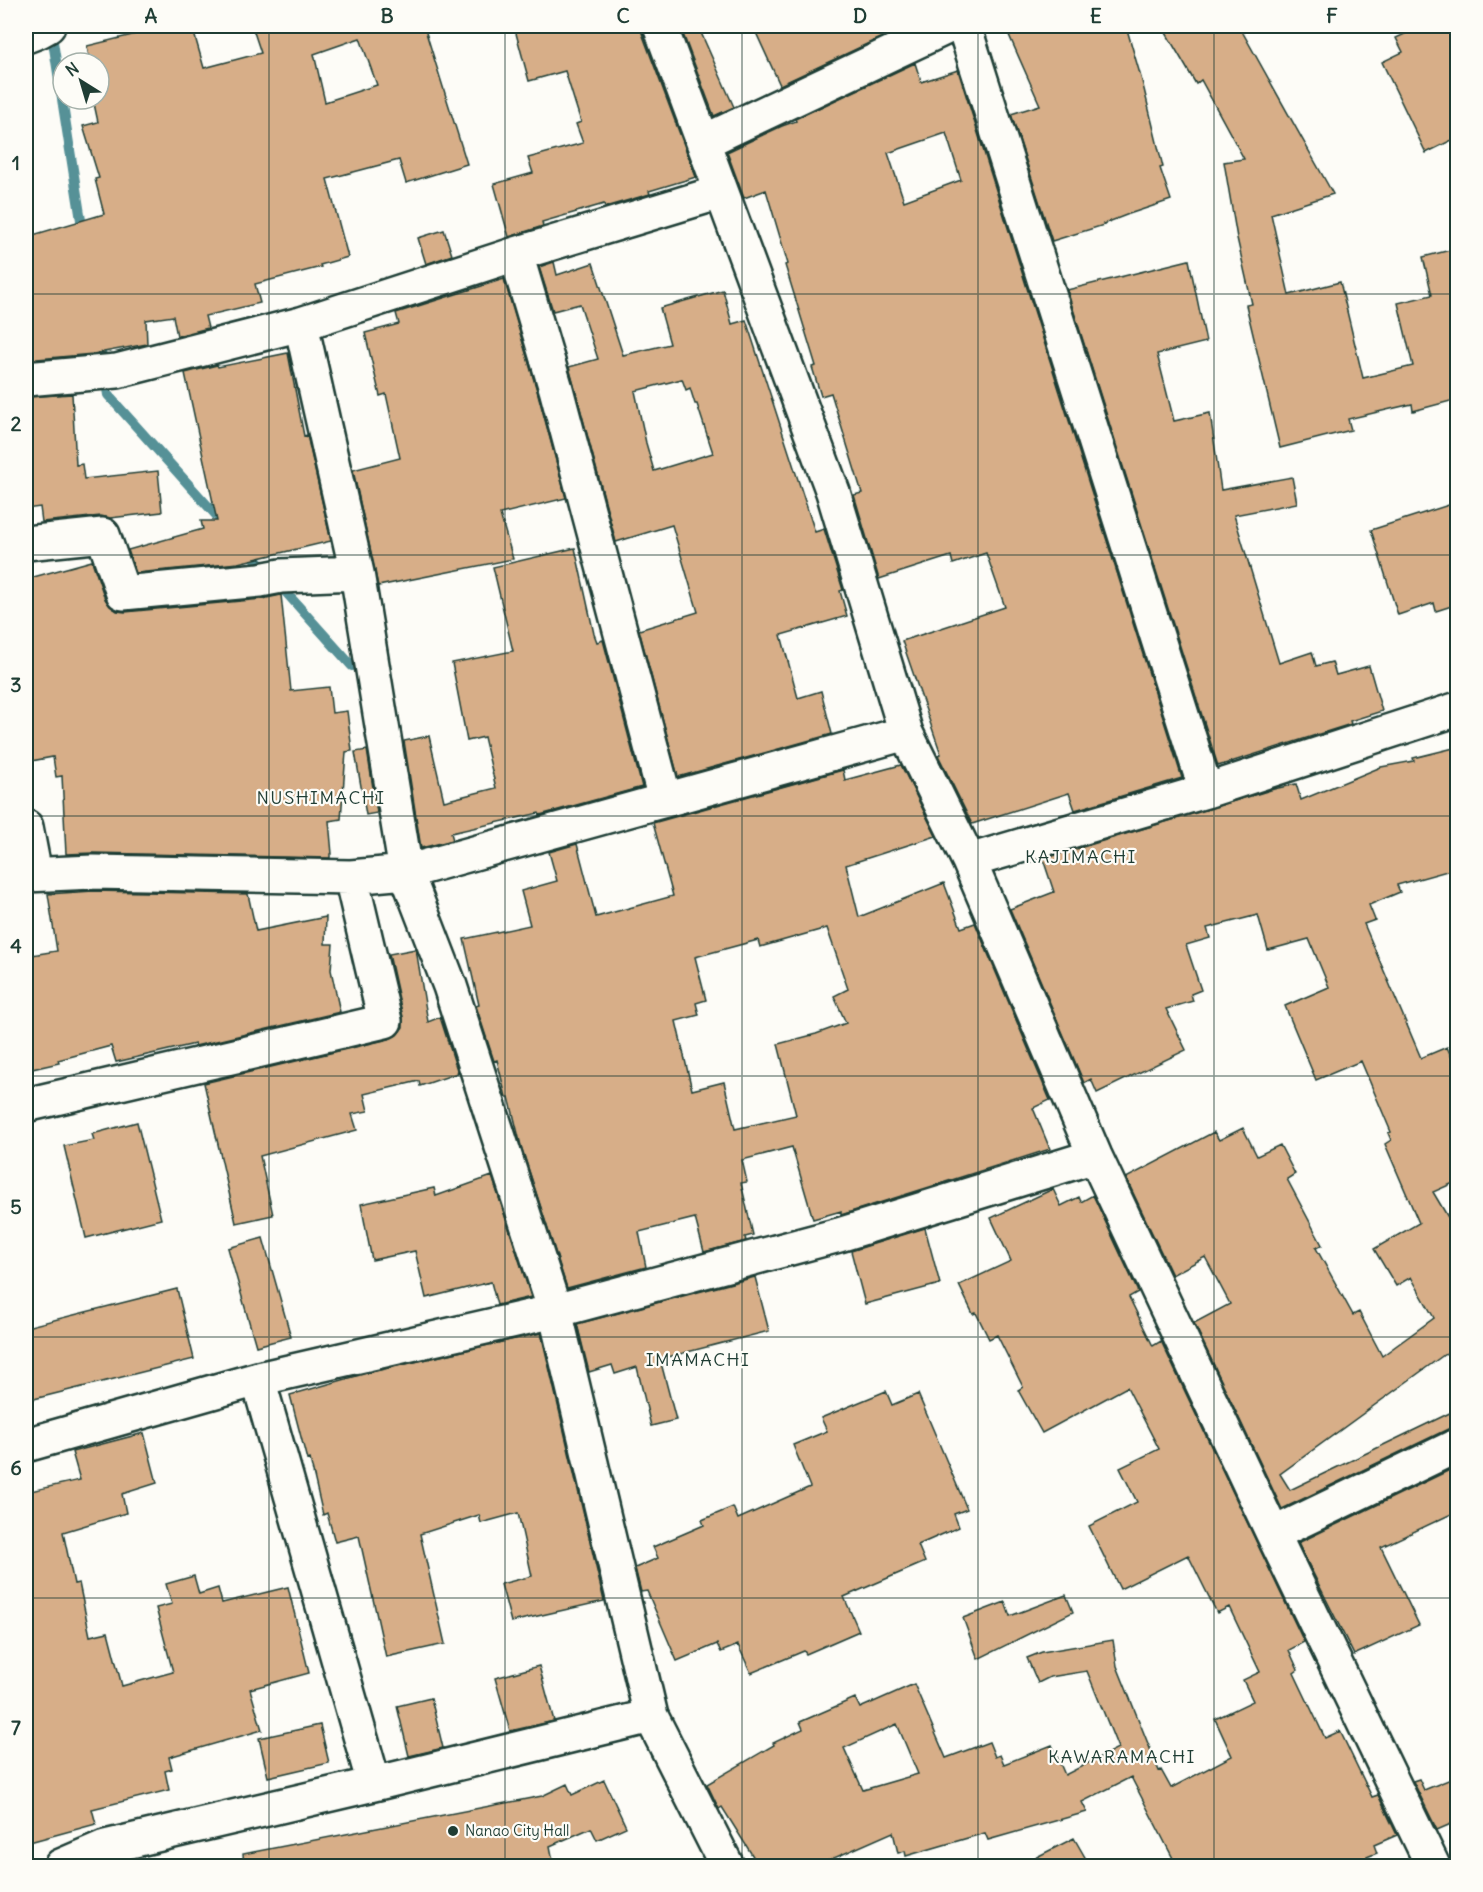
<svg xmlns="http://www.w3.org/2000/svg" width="1483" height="1892" viewBox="0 0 1483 1892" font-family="Delius,sans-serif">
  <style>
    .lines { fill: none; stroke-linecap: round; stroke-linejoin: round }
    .stream { stroke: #569197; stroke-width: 10 }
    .building { fill: #d7ae88; stroke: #1f3d34; stroke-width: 1.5; fill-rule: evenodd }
    .street-casing { stroke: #1f3d34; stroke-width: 38 }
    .street { stroke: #fdfcf7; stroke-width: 33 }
    .grid { fill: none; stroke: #1f3d34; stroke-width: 1.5; stroke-opacity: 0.55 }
    .poi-dot { fill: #1f3d34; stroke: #fdfcf7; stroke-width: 2 }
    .labels { text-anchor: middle; stroke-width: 4.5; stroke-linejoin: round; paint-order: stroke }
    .poi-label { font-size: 15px; fill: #1f3d34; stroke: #fdfcf7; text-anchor: start }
    .quarter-label { font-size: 18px; letter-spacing: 1.5px; fill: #1f3d34; stroke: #fdfcf7 }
    .neatline { fill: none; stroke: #1f3d34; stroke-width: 2 }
    .grid-label { font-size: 20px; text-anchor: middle; font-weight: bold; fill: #1f3d34 }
  </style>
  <rect width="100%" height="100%" fill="#fdfcf7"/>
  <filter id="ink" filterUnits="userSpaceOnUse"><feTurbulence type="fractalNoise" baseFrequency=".0167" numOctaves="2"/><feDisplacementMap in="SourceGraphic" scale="12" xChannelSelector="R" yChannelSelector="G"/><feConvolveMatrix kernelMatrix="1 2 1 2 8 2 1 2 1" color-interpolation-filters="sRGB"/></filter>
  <g filter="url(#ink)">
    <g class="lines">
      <path class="stream" d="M51,29L83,233
        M99,340L108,395L225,525
        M248,550L352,666"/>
    </g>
    <path class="building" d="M169,26H192L204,68L261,53L252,26H424L467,164L406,183L399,160L327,179L348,257L320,265L321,267L255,284L260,303L205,316L208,328L177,336L173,316L146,320L147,344L93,354L26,360V237L104,214L95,179L99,178L83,126L98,122L93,99H99V63H90L87,46ZM360,38L377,85L325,102L314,54Z
      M514,26H642V33L696,177L649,191L650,194L605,207L604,204L542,222L543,226L509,237L494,184L533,173L528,158L583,143L576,124L581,122L565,71L529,81Z
      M680,26H698L734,107L714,116Z
      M753,26H903V27L780,85Z
      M1005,26H1126L1142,81L1163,167L1160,168L1171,200L1129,214L1103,224L1104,225L1052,241L1011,114L1040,105Z
      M1162,26H1239L1333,194L1271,214L1289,295L1340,282L1363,378L1413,366L1398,303L1432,295L1423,257L1458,248V399L1413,411L1412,404L1348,419L1351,430L1280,448L1246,305L1252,304L1237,238L1224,162L1244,159L1201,80L1196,84Z
      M1422,26H1458V137L1426,153L1382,62L1403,52L1396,38Z
      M915,63L921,82L958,70L1182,778L1075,810L1069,793L972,824L938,755L941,754L902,641L1005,607L986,553L953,564L951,556L879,579L854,495L862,493L831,393L821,396L812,367L816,366L785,265L788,264L766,190L744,198L727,152L782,126L796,121L795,119ZM946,133L961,180L904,201L888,153Z
      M444,230L452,255L426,264L418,238Z
      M1189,260L1206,342L1157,354L1174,421L1210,413L1221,490L1292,477L1297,503L1234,515L1279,663L1312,652L1316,666L1332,662L1336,675L1369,666L1382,711L1350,721L1351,724L1218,766L1067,290Z
      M554,262L557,275L593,263L623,355L670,344L660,308L723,290L732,324L746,320L815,532L824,529L843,590L840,591L847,616L781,635L798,698L821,691L832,734L678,777L639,630L698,612L672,525L616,542L569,367L598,359L580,304L553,311L539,267ZM682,379L686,390L690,388L695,404H697L713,453L654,471L646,443L635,391Z
      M504,279L538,394L566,498L500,514L513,559L378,586L353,470L400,458L386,394L380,396L365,333L399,324L396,313Z
      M288,353L304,436L307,435L331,541L238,563L136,573L128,550L203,529L201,521H217L185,373L217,365L218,367Z
      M72,394L76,465L82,464L84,479L158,471L162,512L110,518L101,516L42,522L40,507L26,509V397Z
      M1458,502V604L1436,611L1434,603L1398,615L1371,530Z
      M575,548L594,634L597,642L603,640L642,787L540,815L539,813L451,833L453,840L421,848L404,741L429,736L444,801L496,788L484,737L467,741L452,663L513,651L493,567Z
      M92,561L105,599L110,606L117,611L125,612L262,599L281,595L291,691L329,687L332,713L347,711L352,751L346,752L341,819L329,821L332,854H330V858L93,853L66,854L62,776L56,777L53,757L26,762V579Z
      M1458,747V868L1397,885L1400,892L1369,905L1375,920L1364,924L1421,1058L1447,1047L1458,1072V1181L1433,1192L1458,1234V1359L1452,1349L1280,1474L1290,1490L1458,1409V1427L1450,1428L1282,1509L1194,1323L1230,1304L1205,1257L1172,1275L1126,1178L1214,1132L1219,1140L1243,1128L1257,1156L1280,1145L1295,1174L1287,1179L1322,1245L1316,1248L1353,1315L1359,1312L1382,1356L1434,1318L1411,1277L1396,1286L1374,1249L1419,1223L1385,1144L1391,1140L1388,1133L1391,1132L1361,1061L1316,1080L1285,1006L1329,987L1309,939L1268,950L1258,915L1207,928L1210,938L1186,945L1201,990L1191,994L1193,1001L1166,1009L1186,1050L1097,1093L1091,1079L1084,1083L1010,909L1054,892L1043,859L1274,789L1296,784L1301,800L1381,767L1414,761L1413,758Z
      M367,750L377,813L366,815L355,752Z
      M901,765L936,836L846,865L859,917L944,883L961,928L975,923L1050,1100L1033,1108L1050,1149L841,1215V1211L813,1219L792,1147L742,1160L747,1182L741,1183L753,1235L745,1237L746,1241L704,1252L695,1218L639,1232L646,1267L567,1288L521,1146L509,1097H506L497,1060L494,1061L476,1006L479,1005L464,939L530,925L521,891L557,881L549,852L577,844L596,917L673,896L653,823L843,770L845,780ZM827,928L848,989L834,996L846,1023L816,1034L778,1044L796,1115L735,1129L724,1082L692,1090L676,1021L699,1015L696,1003L706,1000L695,957L758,940L760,947Z
      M93,891L248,894L256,931L326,917L325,944H333L331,970L340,1012L195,1046V1044L116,1062L111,1046L58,1060L59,1063L32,1069L26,1042V956L57,951L48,894Z
      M416,949L428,1022L440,1017L458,1073L420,1086L419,1081L364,1094L368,1111L352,1114L357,1130L260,1156L273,1215L236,1223L204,1083L389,1039L397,1035L403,1027V1017L389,954Z
      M137,1122L161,1219L86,1238L64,1146L94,1140L92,1134Z
      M492,1176L531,1297L497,1305L491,1282L426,1298L415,1251L372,1260L361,1204L434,1188L436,1196Z
      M1053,1189L1061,1206L1079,1197L1081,1202L1093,1195L1138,1292L1129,1297L1153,1346L1161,1341L1304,1642L1289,1650L1298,1670L1294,1673L1325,1738L1340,1731L1372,1797L1378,1795L1397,1835L1374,1845L1377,1853L1367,1857L1372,1866H1177L1131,1777L1082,1802L1087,1812L988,1840L985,1833L906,1856L905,1851L898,1853L893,1832L816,1866H759L722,1807L719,1809L707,1784L774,1745L773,1743L803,1729L800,1722L855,1698L860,1708L914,1684L946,1758L989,1742L995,1757L1000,1755L1004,1764L1052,1745L1065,1775L1118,1748L1087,1671L1050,1677L1038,1683L1027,1658L1042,1652L1113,1640L1117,1666L1159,1771L1161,1770L1171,1788L1232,1756L1215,1719L1253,1701L1243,1680L1260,1672L1229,1607L1217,1613L1188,1555L1120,1589L1089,1526L1137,1502L1120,1468L1159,1449L1127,1387L1042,1433L1018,1390L1023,1387L997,1335L989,1339L976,1313L973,1314L959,1285L1011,1261L991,1218ZM897,1724L918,1774L863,1790L844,1748Z
      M925,1228L940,1284L865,1304L851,1251Z
      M263,1238L291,1337L256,1346L228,1248Z
      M755,1277L769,1331L660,1359L676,1420L651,1426L637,1367L615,1374L612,1365L589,1372L577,1324Z
      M177,1289L194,1359L26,1401V1327Z
      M541,1333L604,1601L511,1622L501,1584L532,1576L518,1513L481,1523L479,1515L420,1534L445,1644L386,1657L359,1536L335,1542L327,1513L323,1515L310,1459L307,1460L290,1395L367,1373Z
      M886,1391L892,1405L918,1394L967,1509L954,1514L959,1527L918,1545L925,1562L844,1597L859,1631L806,1654L804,1651L751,1673L738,1645L721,1652L717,1644L677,1661L647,1591L641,1592L635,1568L658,1558L653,1547L704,1525L702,1520L733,1507L738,1519L810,1487L793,1445L827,1431L821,1418Z
      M144,1433L157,1483L122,1494L126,1513L63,1532L74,1584L79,1583L90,1636L108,1632L122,1686L173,1672L156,1608L172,1604L166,1584L194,1576L199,1594L218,1588L222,1603L288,1587L309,1673L250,1689L262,1730L169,1757L172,1769L165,1771L169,1790L92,1809L96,1824L26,1843V1492L80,1480L72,1452Z
      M1458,1466V1511L1381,1547L1419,1625L1354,1655L1298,1543Z
      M1066,1595L1073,1612L978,1659L963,1618L1005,1602L1010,1616Z
      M539,1666L554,1721L510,1731L495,1678Z
      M431,1698L443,1748L409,1756L397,1706Z
      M320,1725L329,1763L268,1777L259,1738Z
      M1458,1776V1821L1437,1830L1413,1781L1419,1779L1424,1790Z
      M604,1780L626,1827L597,1840L591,1828L550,1846L554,1866H244L243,1854L542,1796L567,1784L572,1795Z
      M1074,1838L1090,1866H1019Z"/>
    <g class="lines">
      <g class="street-casing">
        <path id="street" d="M660,26L833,492L906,733L969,861L1095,1156L1273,1534L1433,1866
          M964,26L1206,791
          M26,36L39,31L48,26
          M703,142L949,26
          M516,254L556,389L665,799
          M301,324L357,573L406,872L450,986L555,1311L651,1716L727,1866
          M26,379L117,371L301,324L516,254L721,192
          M26,543L103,535L123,593L260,580L281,576L357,573
          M26,827L35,874
          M969,861L1206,791L1458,709
          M26,875L93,872L351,877L406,872L906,733
          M26,1105L385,1021L351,877
          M258,1379L374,1784
          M26,1445L258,1379L555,1311L839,1235L1095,1156
          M1273,1534L1458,1445
          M61,1866L105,1847L374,1784L651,1716"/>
      </g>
      <use href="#street" class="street"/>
    </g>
  </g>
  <path class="grid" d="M269,26V1866M505,26V1866M742,26V1866M978,26V1866M1214,26V1866M26,294H1458M26,555H1458M26,816H1458M26,1076H1458M26,1337H1458M26,1598H1458"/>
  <circle class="poi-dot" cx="453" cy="1831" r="6"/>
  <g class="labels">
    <g class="poi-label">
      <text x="465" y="1836">Nanao City Hall</text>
    </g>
    <g class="quarter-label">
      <text x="321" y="804">NUSHIMACHI</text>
      <text x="1081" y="863">KAJIMACHI</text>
      <text x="698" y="1366">IMAMACHI</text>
      <text x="1122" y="1763">KAWARAMACHI</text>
    </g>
  </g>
  <rect width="1483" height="1892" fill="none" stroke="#fdfcf7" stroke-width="66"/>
  <g transform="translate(81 81) rotate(323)"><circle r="28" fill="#fdfcf7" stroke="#a4b0a9" stroke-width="1.5"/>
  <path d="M0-4.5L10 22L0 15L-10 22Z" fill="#1f3d34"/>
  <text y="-9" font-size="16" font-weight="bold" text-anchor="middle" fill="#1f3d34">N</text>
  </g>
  <rect x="33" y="33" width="1417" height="1826" class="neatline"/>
  <g class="grid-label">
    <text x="151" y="23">A</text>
    <text x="387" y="23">B</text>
    <text x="623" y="23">C</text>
    <text x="860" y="23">D</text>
    <text x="1096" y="23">E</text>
    <text x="1332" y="23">F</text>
    <text x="16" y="170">1</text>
    <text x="16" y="431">2</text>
    <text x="16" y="692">3</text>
    <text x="16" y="953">4</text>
    <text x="16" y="1214">5</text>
    <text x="16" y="1475">6</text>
    <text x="16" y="1735">7</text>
  </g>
</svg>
